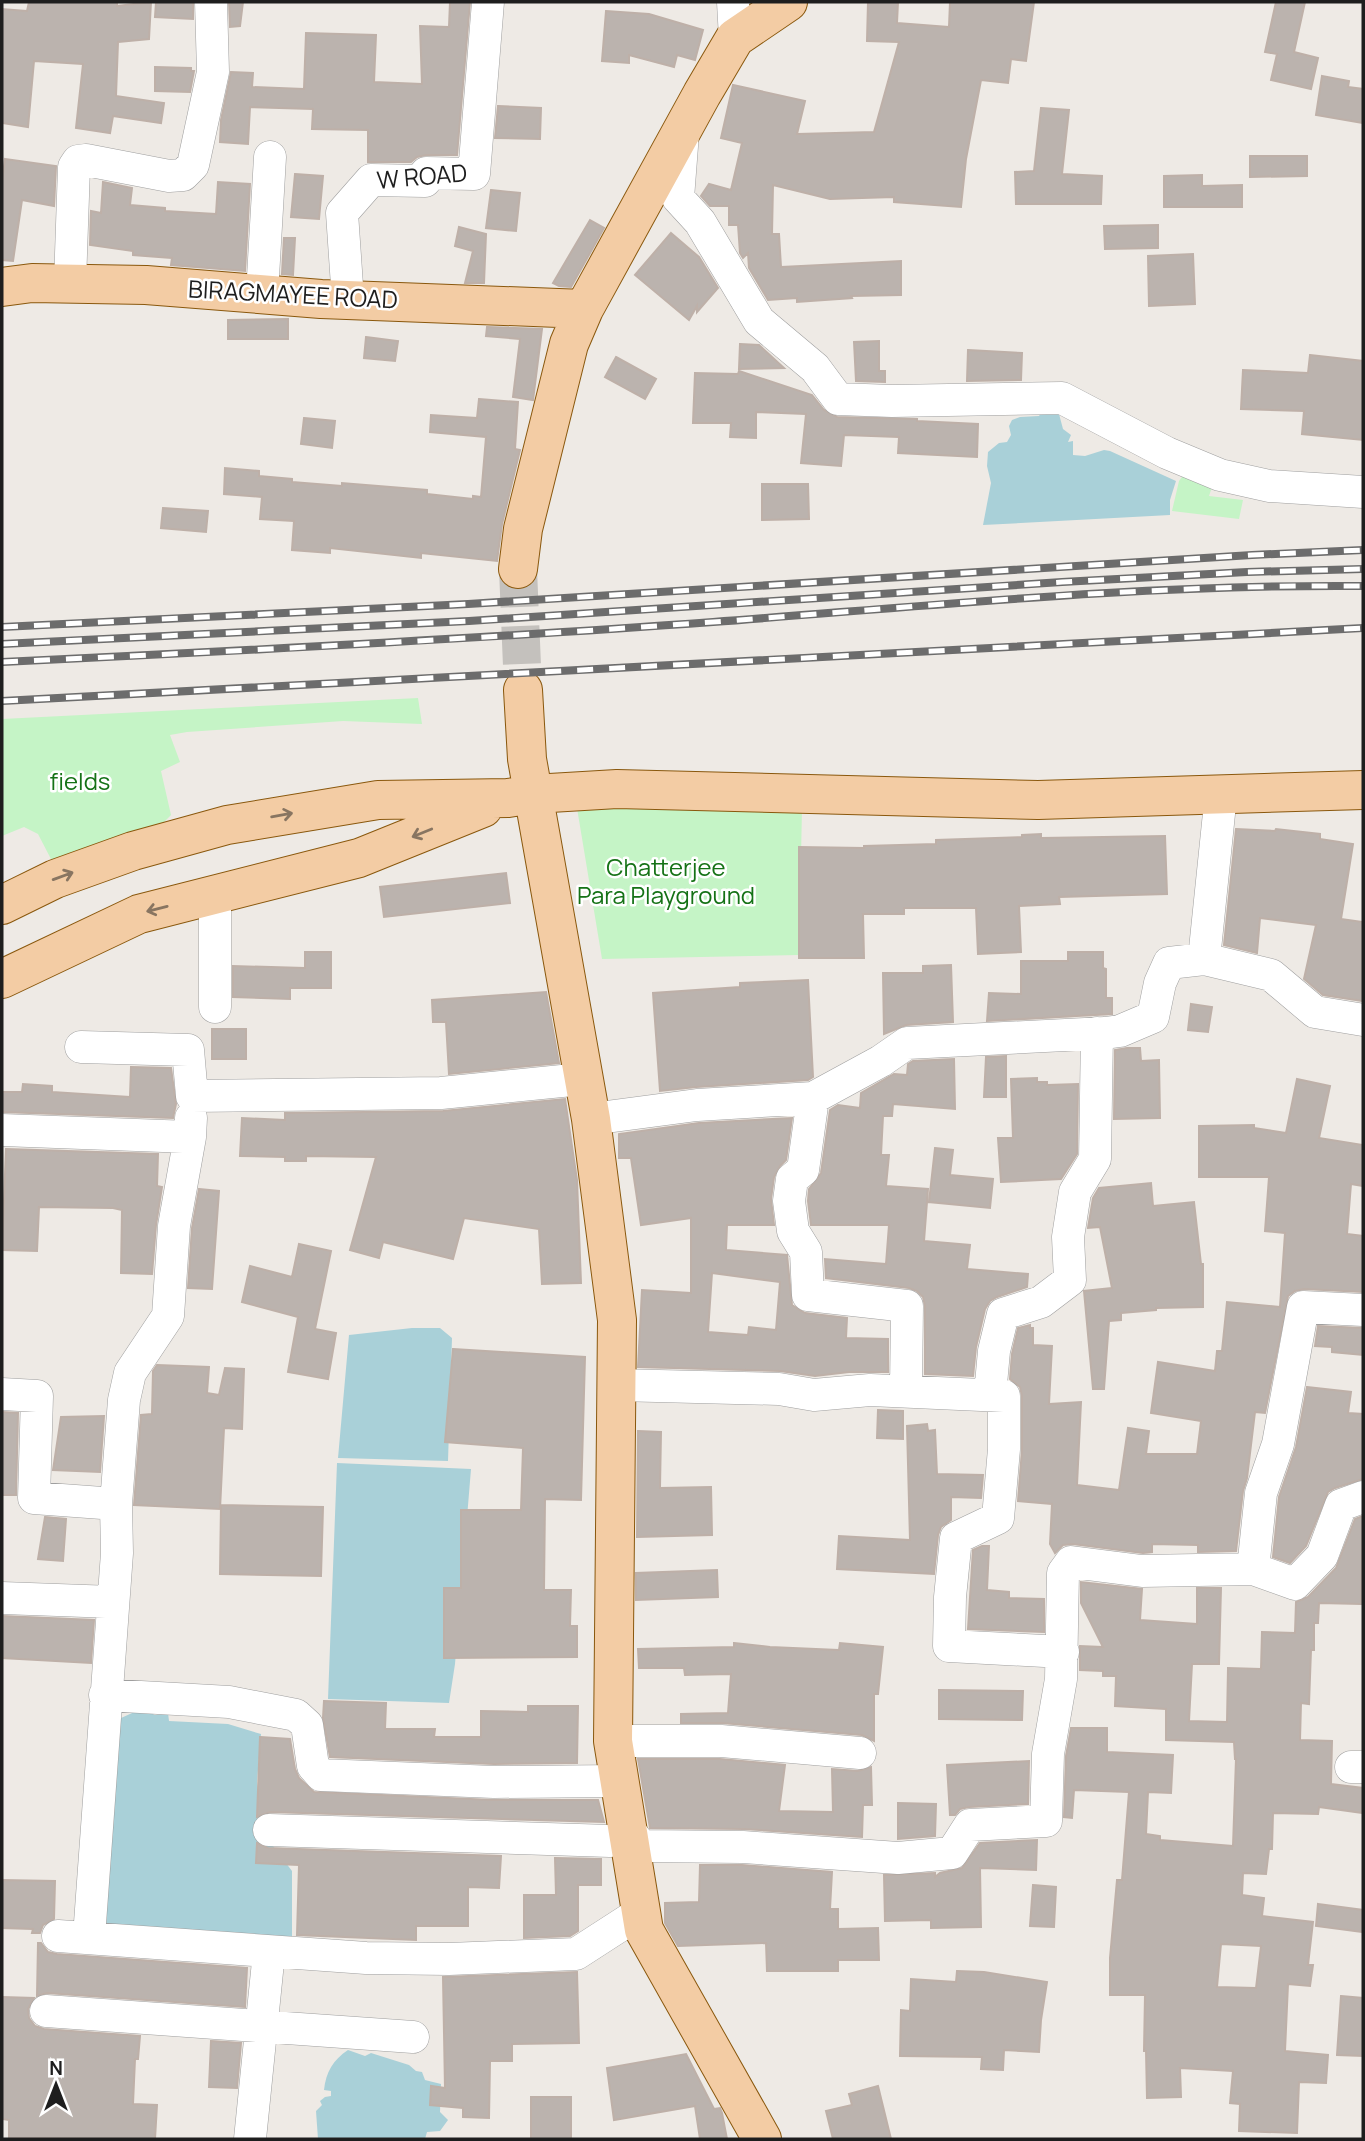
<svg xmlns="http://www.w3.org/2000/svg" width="1365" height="2141" viewBox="0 0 1365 2141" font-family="Manrope,sans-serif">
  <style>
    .park { fill: #c5f4c6 }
    .water { fill: #a9d0d8 }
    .building { fill: #bbb3ae; stroke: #beb0a8; stroke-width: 2; fill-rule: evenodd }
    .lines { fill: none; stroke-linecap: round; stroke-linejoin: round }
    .major-tunnel { stroke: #c4c1bd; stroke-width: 38; stroke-dasharray: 38 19; stroke-linecap: butt }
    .minor-casing { stroke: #9f9f9f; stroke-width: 33 }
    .major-casing { stroke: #8a580d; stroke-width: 40 }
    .minor { stroke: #fff; stroke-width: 32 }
    .major { stroke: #f3cca4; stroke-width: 38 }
    .rail-casing { stroke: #6c6c6c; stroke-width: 8 }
    .rail { stroke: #fff; stroke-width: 5; stroke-dasharray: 16; stroke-linecap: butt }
    .oneway { stroke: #887561 }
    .labels { text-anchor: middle; stroke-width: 5; stroke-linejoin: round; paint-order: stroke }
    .street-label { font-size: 24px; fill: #1e1e1e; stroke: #fff }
    .park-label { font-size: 24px; fill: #157216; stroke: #fff }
  </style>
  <rect width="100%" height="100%" fill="#eeeae5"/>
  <path class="park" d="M1190,466L1214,481L1209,496L1243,500L1239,519L1172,511L1179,481Z
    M418,698L422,724L343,721L187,732L170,735L180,762L161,771L171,815L159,827L52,861L38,834L24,827L2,836V719Z
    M577,808H802L799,955L602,959Z"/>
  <path class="water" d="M1041,413L1059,414L1063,429L1071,435L1068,442L1073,441V455L1085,456L1104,450L1110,451L1176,481L1170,500V515L983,525L991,483L987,466L988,452L999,443L1007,442L1011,435L1009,426L1012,420L1020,417L1039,416Z
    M412,1328H440L452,1338L448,1461L338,1458L349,1335Z
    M337,1463L471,1469L455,1664L449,1703L328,1699Z
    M141,1709L155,1715L168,1713L169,1721L228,1724L261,1734L257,1782L264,1834L292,1871V1947L102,1933L110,1723Z
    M348,2050L365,2056L371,2053L409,2065L416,2071L422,2072L425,2080L441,2084L440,2112L448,2120L440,2131L427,2132L425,2139H318L316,2111L322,2105L320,2101L325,2097L331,2096V2091L324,2090C326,2072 333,2060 348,2050Z"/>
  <path class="building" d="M29,2H117V6L151,2L149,39L118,42L116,96L164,103L161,123L113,116L110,133L76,128L83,64L34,61L28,127L2,123V9L27,11Z
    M156,2H193V19L155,17Z
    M229,2H243L240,26L230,27Z
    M450,2H470L457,155H426L417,157L411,162H368V130L312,129L313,109L250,107L248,144L220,142L221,120L231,72L253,73L252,87L304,89L306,33L376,35L374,82L422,84L420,26L449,27Z
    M868,2H898L897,23L949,27L950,2H1034L1026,61L1011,59L1008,83L981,80L966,159L961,207L894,202V197L830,199L773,185L772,234H779L781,267L901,261V295L851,296L852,298L797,302V298L768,300L749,268L748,253L743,258L740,253L738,225H729V206H710L701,196L709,184L731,190L742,143L721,138L733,85L805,101L797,134L874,132L899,42L867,41Z
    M1276,2H1305L1294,52L1318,58L1311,89L1271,80L1277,54L1265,52Z
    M606,11L649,14L703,30L695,60L677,55L674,67L629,55V63L602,61Z
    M155,67L191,68V71H194L190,92L155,91Z
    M1322,76L1349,81L1348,87L1363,89V123L1316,115Z
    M498,106L541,108L540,139L495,138Z
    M1041,108L1069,110L1062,174L1102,176L1101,204H1016L1015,172L1034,171Z
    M1250,156H1307V176L1250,177Z
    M5,159L56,166L54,206L22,200L13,261L2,260V181Z
    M295,174L323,176L319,219L291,217Z
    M1202,175V186L1242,185V207H1164V176Z
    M103,182L132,188L130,205L165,208V211L216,214L218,182L250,184L245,271L171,265L172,258L133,255V251L90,245L91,211L101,213Z
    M491,190L520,193L516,231L486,228Z
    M590,220L604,228L571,287L559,286L553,283Z
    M1158,225V248L1105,249L1104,226Z
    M459,227L486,234L484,283H465L473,251L455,246Z
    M671,233L699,257L718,288L697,312V306L689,320L635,275Z
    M284,238H295L293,275L282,274Z
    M1193,254L1195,304L1149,306L1148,256Z
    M288,319V339H228V320Z
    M487,327L542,329L533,400L513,397L520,339L486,336Z
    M366,337L398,341L395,361L364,358Z
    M879,341V371H885V382L856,381L854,342Z
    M740,344L759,345L784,368L739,369Z
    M968,350L1022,353L1021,380L967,381Z
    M1310,355L1363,361V440L1302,434L1304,411L1241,409L1243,370L1308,373Z
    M616,357L656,379L645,399L605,377Z
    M739,371L812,395L824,410L837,417L917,419V421L978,424L977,457L898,453L899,437L844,435L841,466L801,463L806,414L756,412V438L730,437L731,423H693L695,373L738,374Z
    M479,399L518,402L515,449L520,450L502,524L497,561L421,553V558L330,548V553L292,550L294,521L260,519L262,497L224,494L225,468L259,471V476L292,479V482L342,486V483L427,490V494L473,499V496L481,497L486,437L430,432L431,415L477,418Z
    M304,418L335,421L332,448L301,444Z
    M762,484H808L809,519L762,520Z
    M163,508L208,511L206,532L161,528Z
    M1236,829L1275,831L1276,829L1320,834V839L1353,844L1341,919L1363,922V1001L1323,995L1304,979L1316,925L1260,918L1257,953L1224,945Z
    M1041,834V838L1165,836L1167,894L1059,897L1060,904L1019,906L1021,952L978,954L976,908H904V914H863L864,958H799V847L864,848V846L936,844V840L1022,837V835Z
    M506,873L510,903L384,917L380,887Z
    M305,952H331V988H290V999L233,997V966L305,968Z
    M1068,952H1103V968L1106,969V998H1112V1014L987,1021L989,993L1021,994V961H1068Z
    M951,965L953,1022L906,1025L884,1034L883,973H923V966Z
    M808,980L813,1077L808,1080L696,1087L660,1091L653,993L740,987V983Z
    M546,992L559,1063L449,1074L446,1022H433L432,1000Z
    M1191,1004L1212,1007L1208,1032L1188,1030Z
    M212,1029H246V1059H212Z
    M1127,1048H1140L1141,1061L1159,1060L1160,1118L1114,1119L1115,1050Z
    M1006,1056V1097H984L986,1057Z
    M954,1059L955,1109L893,1104L892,1116H883L881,1155H889L886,1186L928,1189L924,1241L970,1245L967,1269L1028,1274L1027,1287L997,1297L990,1301L985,1309L976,1347L973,1376L925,1374V1306L923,1297L917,1291L909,1288L826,1278L825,1259L886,1264L889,1225H811L808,1201L809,1189L821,1173L830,1110L838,1105L860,1108L861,1093L894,1074L907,1075L908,1064L913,1061Z
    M131,1067L171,1068L176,1104L173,1118L2,1112V1092H22L23,1084L52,1086V1092L130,1097Z
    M1037,1078V1082H1047V1085L1078,1084L1077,1154L1061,1179L1001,1182L998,1138H1013L1011,1079Z
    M1297,1079L1330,1086L1319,1138L1363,1145V1186L1351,1184L1347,1234L1363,1236V1292L1304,1289L1295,1291L1288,1296L1265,1413L1255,1412L1247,1478L1243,1491L1236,1551L1198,1552V1545L1152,1544V1552L1143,1553L1073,1544L1063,1545L1055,1553L1050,1544L1052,1504L1018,1501L1022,1450V1396L1020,1387L1010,1379L1012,1354L1018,1328L1030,1325V1328H1033V1345L1052,1346L1049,1404L1081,1402L1077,1485L1119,1490L1128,1428L1149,1431L1146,1454H1197L1201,1421L1151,1413L1158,1362L1215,1371L1217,1351H1222L1227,1302L1280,1307L1285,1233L1265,1231L1269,1177H1199V1126L1254,1125V1128L1286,1133Z
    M565,1099L577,1180L581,1283L542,1284L539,1229L464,1218L453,1259L383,1242L379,1258L350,1250L376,1157L306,1156V1161H285V1157L240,1156L242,1118L285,1120V1113L443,1111Z
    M792,1118L786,1160L780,1166L774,1177L771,1199L774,1225H727L726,1250L787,1255L792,1305L805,1313L847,1318L846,1338L888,1339V1372H849L815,1376L780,1371L638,1367L642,1290L691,1293V1218L641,1225L631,1158H619V1134L699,1123ZM712,1273L780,1282L776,1330L749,1327L748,1335L708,1332Z
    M935,1148L953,1150L950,1175L993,1179L990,1208L929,1202Z
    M6,1149L158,1154L157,1186L162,1187L156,1225L152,1274L121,1273L122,1210L113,1208L39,1207L37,1251L2,1250Z
    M1151,1183L1153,1206L1194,1202L1201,1264H1203V1307L1156,1308V1310L1121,1313V1320L1109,1321L1104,1389H1093L1084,1291L1112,1288L1100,1227L1088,1228L1093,1198L1099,1188Z
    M199,1189L219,1191L212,1289L188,1288L192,1228Z
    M299,1244L331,1251L315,1329L336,1333L328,1379L288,1372L298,1317L242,1302L250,1266L292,1277Z
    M1318,1326L1363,1328V1355L1332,1352V1347L1315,1346Z
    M453,1349L585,1357L581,1500L545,1499L544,1590H571L570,1626H577V1657L444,1658V1588H461V1510H521L523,1448L445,1442Z
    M157,1365L209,1367L207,1393L219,1395L225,1368L244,1369L242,1429L224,1428L220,1509L134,1505L141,1415L152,1414L153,1371Z
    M1307,1387L1351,1392L1348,1413L1363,1414V1479L1335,1488L1328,1492L1306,1546L1290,1563L1273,1557L1279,1497L1296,1447Z
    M878,1410L903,1411V1439L877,1438Z
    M2,1412L18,1413L16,1495H2Z
    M104,1416L100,1472L53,1470L61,1417Z
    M927,1424L928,1431L935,1430L937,1474L983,1475L981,1498L951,1497V1520L941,1527L938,1535L934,1574L837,1569L839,1536L910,1540L907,1426Z
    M638,1431L661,1432L660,1488L711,1487L712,1535L637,1537Z
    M221,1505L323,1507L321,1576L220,1574Z
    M1363,1516L1361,1604L1319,1603L1318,1623H1314V1650H1311L1309,1704L1301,1703L1300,1740L1332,1741L1331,1784L1363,1788V1813L1319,1807L1318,1814L1273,1813L1272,1849H1269L1266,1874L1243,1873L1242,1895L1264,1898L1262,1916L1313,1922L1308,1965H1313L1310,1986L1288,1984L1285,2051L1328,2055L1326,2083L1299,2082L1297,2133L1239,2131L1240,2104L1230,2103L1233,2071L1180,2068L1181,2097L1147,2098L1146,2051H1144L1145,1995H1110V1958L1117,1880H1122L1129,1792L1074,1790L1072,1818L1064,1817L1066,1756L1071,1728H1107V1752L1173,1755L1171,1793L1148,1792L1146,1834L1160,1836V1840L1233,1846L1236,1759H1235L1234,1742L1166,1740V1709L1115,1706L1116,1676H1103V1671L1080,1670V1646L1103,1647L1081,1603V1582L1142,1589L1140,1620L1197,1624V1588H1221L1219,1664H1192L1189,1721L1227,1722L1228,1668L1261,1669L1262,1632L1295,1633L1296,1602L1308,1597L1336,1568L1355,1519ZM1221,1944L1261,1946L1256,1988L1217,1987Z
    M45,1517L66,1519L63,1561L38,1559Z
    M982,1546H989L987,1590L1009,1592V1598L1044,1599V1632L968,1629L973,1550Z
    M717,1570L718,1597L636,1600V1573Z
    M2,1616L94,1620L91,1663L2,1658Z
    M734,1643L770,1647L839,1650L840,1643L883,1647L878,1694H874V1741L862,1735L722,1723H681V1714L728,1713L731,1674L685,1675L684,1668H639L638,1649L734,1647Z
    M939,1690L1023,1691L1022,1720L939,1719Z
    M324,1701L386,1703L385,1729H435L434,1737H481V1711L528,1712V1706H578L577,1763L494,1764L330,1757L323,1718Z
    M260,1737L290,1739L295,1769L299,1778L314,1792L493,1800H598L604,1822L270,1812L257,1817Z
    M638,1759H720L785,1765L779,1811L833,1812L832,1769L858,1771L871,1767L872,1805H863L862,1837L744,1829L650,1828Z
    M1029,1761L1028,1804L969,1807L960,1809L955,1815H950L947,1765Z
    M898,1803L936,1804L935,1836L898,1839Z
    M1037,1840L1036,1870L980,1868L981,1927L931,1928V1920L885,1921L884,1875L935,1873V1877L940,1873L962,1868L980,1843Z
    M257,1843L268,1848L501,1856L499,1888L468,1887V1926H416V1940L297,1935L299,1865L256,1863Z
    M555,1858L601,1859V1885H578V1931L570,1936L524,1938V1895H556Z
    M700,1865H742L832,1872L830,1909H838V1929L878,1928L879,1960H838V1971H767L766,1943L678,1946L665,1923V1903L699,1902Z
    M2,1880L55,1881L54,1919L43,1925L40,1933H32L33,1929L2,1928Z
    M1033,1885L1056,1887L1054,1927L1030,1926Z
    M1318,1904L1363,1910V1932L1316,1926Z
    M38,1943H41L48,1952L57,1954L247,1968L245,2007L47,1993L37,1996Z
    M957,1971L984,1972L1047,1982L1041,2020L1039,2052L1004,2050L1003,2070L981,2069L982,2057L900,2056L901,2010L910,2011L911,1979L956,1982Z
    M577,1972L579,2043L512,2044V2061H490L489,2118L463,2117V2108L430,2105L431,2086L445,2088L443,1977Z
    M1341,1996L1363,1998V2056L1337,2055Z
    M2,1997L34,1998L28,2009L29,2018L35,2026L44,2029L140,2036L138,2059H135L133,2104L157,2105L155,2139L9,2138V2120L2,2119Z
    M211,2041L241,2043L237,2088L209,2087Z
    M686,2054L714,2109L720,2108L722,2113L727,2139H700L695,2106L614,2120L607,2068Z
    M878,2086L891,2139H833L826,2111L852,2105L849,2094Z
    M531,2097H571V2139H531Z"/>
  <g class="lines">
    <path class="major-tunnel" d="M518,569L523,690"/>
    <g class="minor-casing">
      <path id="minor" d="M733,2L735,38
        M683,133L678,198L700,222L759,321L815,368L838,399L892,401L1062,398L1167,453L1220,475L1269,486L1363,492
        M70,283L74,167L78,161L86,160L169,176L183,175L193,165L213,72L211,2
        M262,294L270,157
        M348,300L342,213L371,180L425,181L426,173L474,174L488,2
        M215,895V1007
        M1204,959L1221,794
        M81,1047L188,1050L192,1096L441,1093L582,1079
        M813,1098L803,1170L792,1179L789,1201L793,1231L806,1252L808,1295L907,1306L906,1390
        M591,1119L697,1105L813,1098L881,1061L907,1043L1105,1033L1120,1031L1153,1017L1160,983L1169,963L1204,959L1271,975L1315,1012L1363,1020
        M2,1130L190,1137L191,1118
        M617,1385L779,1389L814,1395L870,1390L1004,1396V1449L998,1518L956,1538L950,1597L949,1646L1063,1652
        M2,1394L37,1396L34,1498L116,1504
        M990,1395L994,1351L1003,1314L1041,1302L1070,1280L1068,1237L1075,1192L1095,1159L1097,1033
        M1253,1569L1261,1493L1278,1444L1303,1307L1363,1310
        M2,1598L113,1602
        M105,1695L229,1702L296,1715L307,1725L313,1766L321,1775L494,1782L620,1781
        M613,1741H721L860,1753
        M1351,1767H1363
        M627,1827L641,1846L743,1847L898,1858L952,1853L970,1825L1046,1821L1048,1754L1061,1679L1063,1573L1071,1562L1142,1571L1253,1569L1295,1584L1322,1556L1341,1505L1363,1497
        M269,1830L610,1841L629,1838
        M58,1936L366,1958L449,1959L576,1954L641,1912
        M89,1937L117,1553L116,1504L124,1400L130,1373L168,1316L174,1226L190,1137
        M46,2011L413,2037
        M250,2139L269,1952"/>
    </g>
    <g class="major-casing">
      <path id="major" d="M2,287L32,283L146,285L321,299L584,309
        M518,569L523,529L569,344L584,309L702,94L735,38L788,2
        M523,690L527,759L591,1119L617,1320L613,1741L644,1930L762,2139
        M2,905L55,879L133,851L227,825L378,800L508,798L533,794L617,789L1038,800L1363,790
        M2,979L139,914L359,858L483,808"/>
    </g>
    <use href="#minor" class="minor"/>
    <use href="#major" class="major"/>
    <g class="rail-casing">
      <path id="rail" d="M2,627L468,604L1252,555L1363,550
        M2,644L469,621L1062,582L1247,572L1363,569
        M2,662C239,651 476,639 713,622C929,606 1147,584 1363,586
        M2,701L1363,628"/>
    </g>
    <use href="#rail" class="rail"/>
  </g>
  <defs><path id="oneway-shaft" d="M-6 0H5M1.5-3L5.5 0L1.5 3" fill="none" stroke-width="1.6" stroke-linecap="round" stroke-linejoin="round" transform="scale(1.75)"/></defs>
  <g class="oneway">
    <use href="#oneway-shaft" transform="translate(282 815) rotate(-10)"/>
    <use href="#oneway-shaft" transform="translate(422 833) rotate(158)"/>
    <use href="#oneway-shaft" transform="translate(63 876) rotate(-20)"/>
    <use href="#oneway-shaft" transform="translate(157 909) rotate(166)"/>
  </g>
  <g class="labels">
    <g class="street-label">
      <text transform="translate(422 177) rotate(-5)" y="8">W ROAD</text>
      <text transform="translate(293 295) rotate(3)" y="8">BIRAGMAYEE ROAD</text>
    </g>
    <g class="park-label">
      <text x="80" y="790">fields</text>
      <text x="666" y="876">Chatterjee<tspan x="666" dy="28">Para Playground</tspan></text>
    </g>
  </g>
  <rect width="1365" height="2141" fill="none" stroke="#1e1e1e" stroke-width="7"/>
  <g transform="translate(56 2085)" stroke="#ffffff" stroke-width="5" paint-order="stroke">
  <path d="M0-5L12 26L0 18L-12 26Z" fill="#1e1e1e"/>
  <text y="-10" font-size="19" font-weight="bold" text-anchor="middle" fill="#1e1e1e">N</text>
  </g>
</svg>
